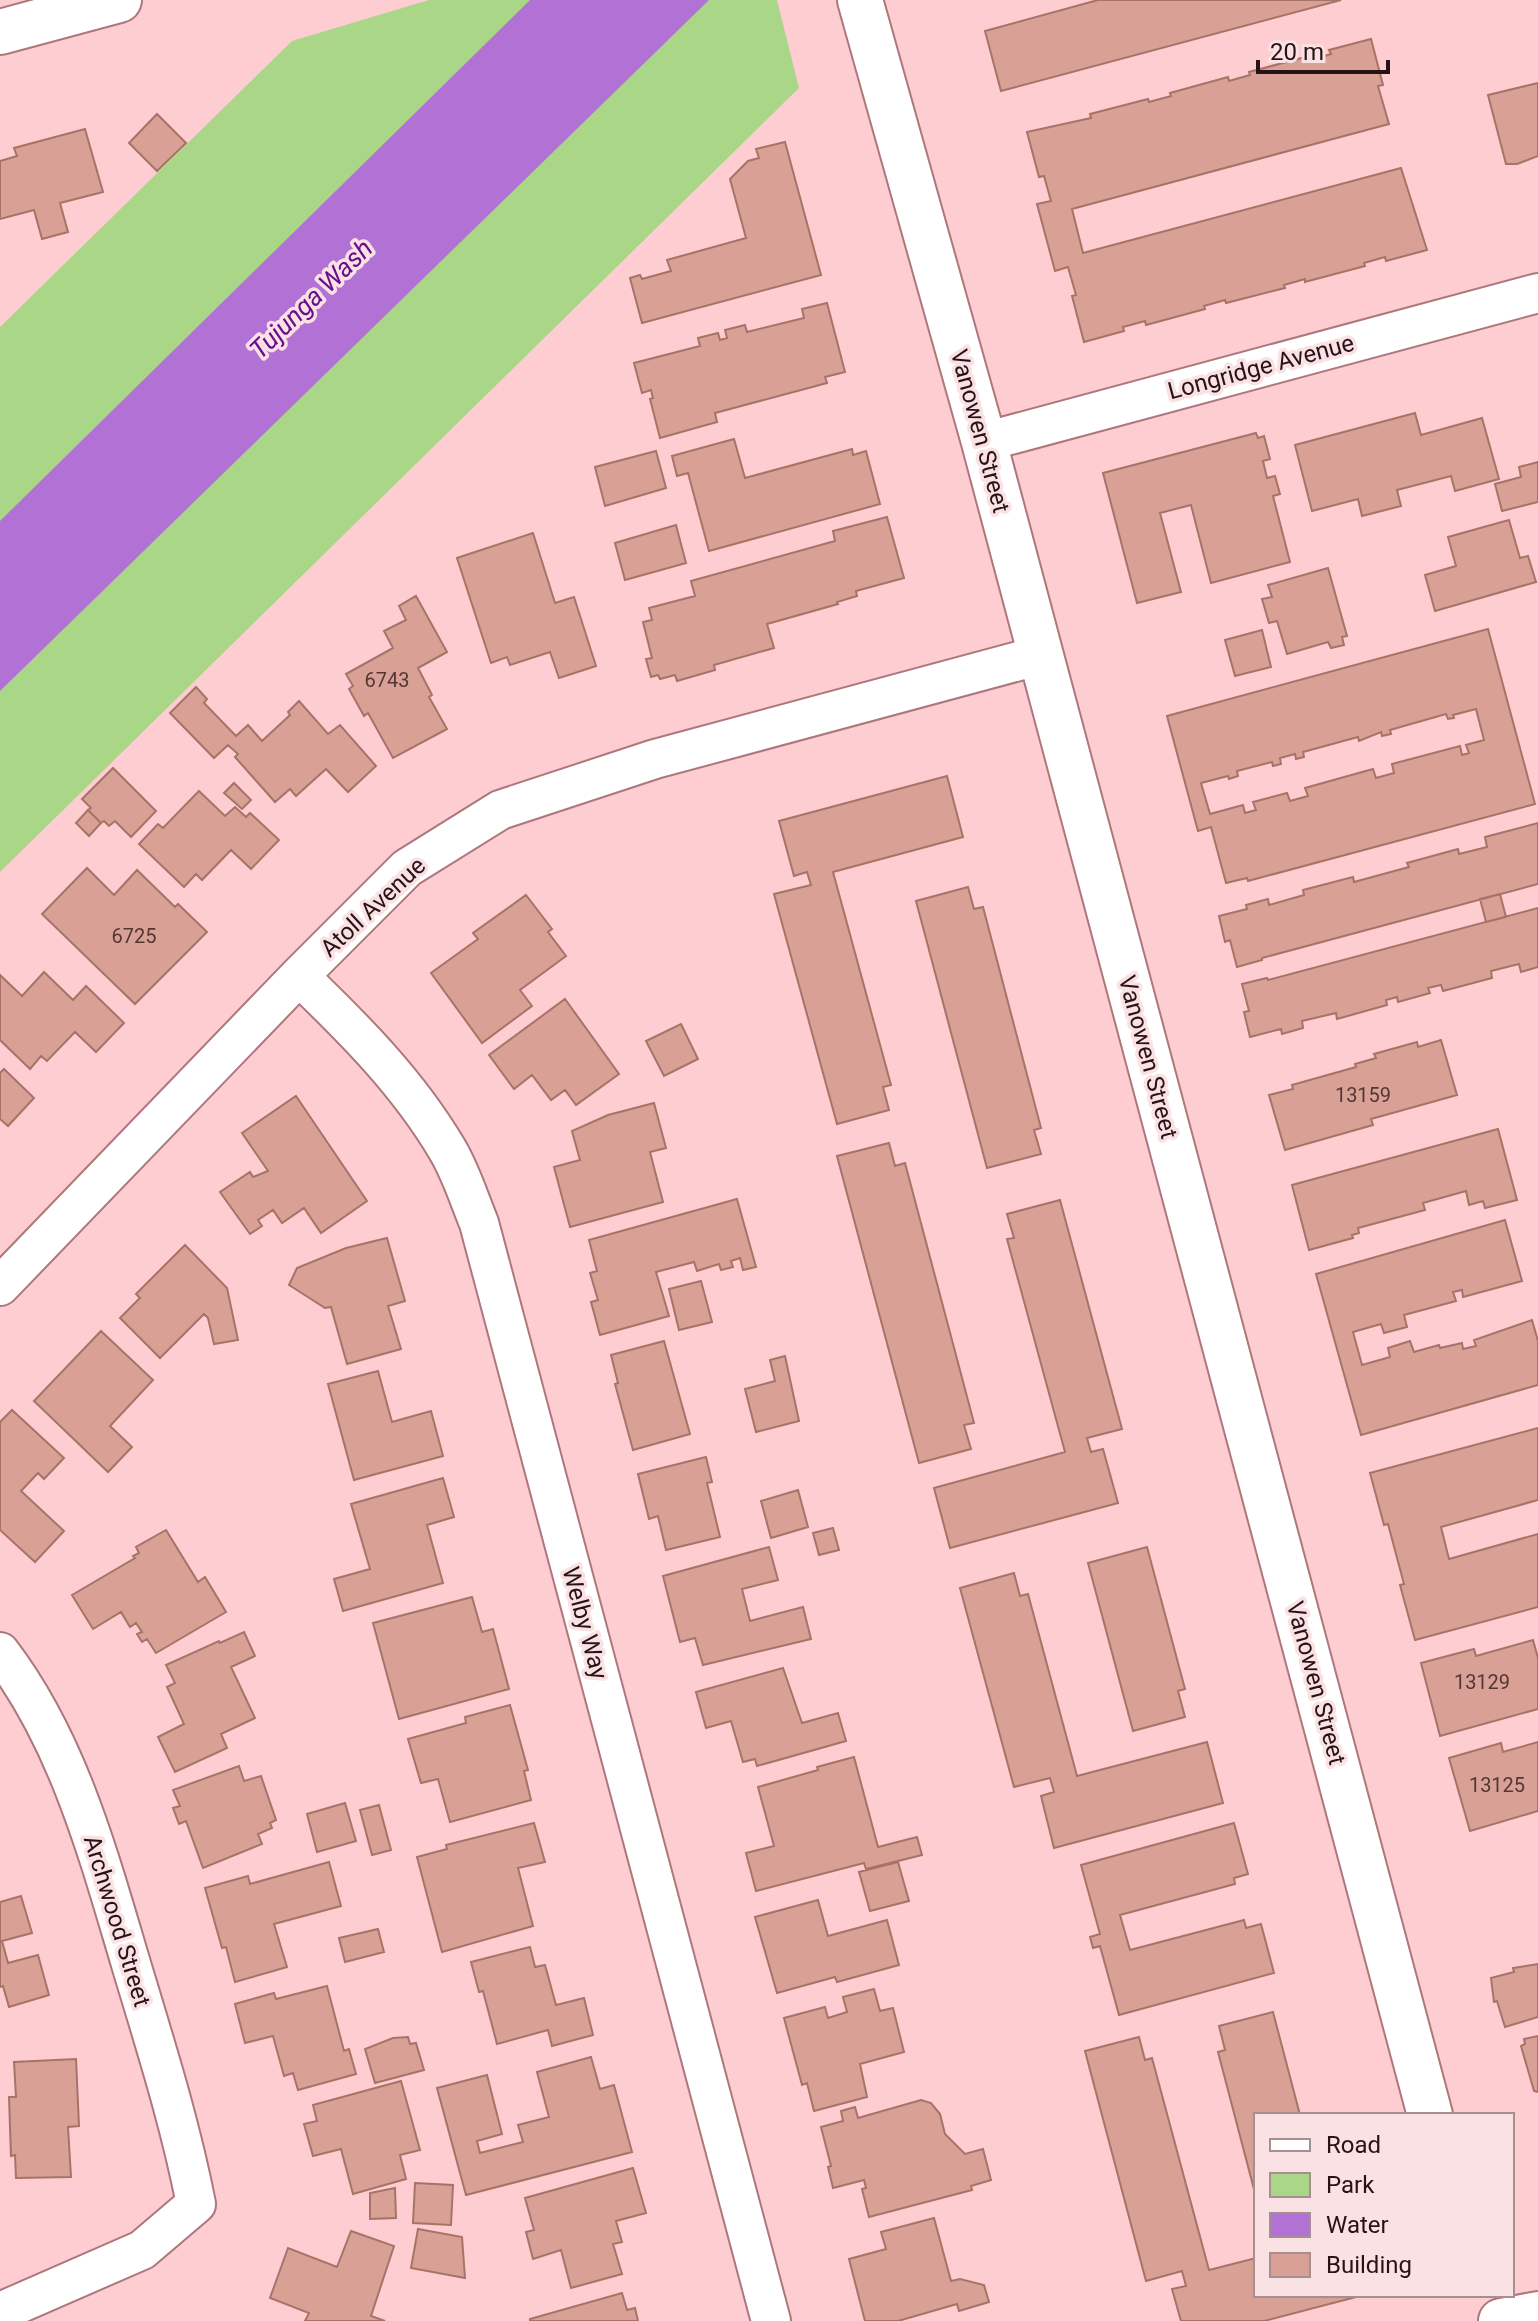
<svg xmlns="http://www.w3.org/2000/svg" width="1538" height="2321" viewBox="0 0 1538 2321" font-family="Roboto,sans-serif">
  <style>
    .green { fill: #aad687 }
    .water { fill: #b171d5 }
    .building { fill: #d9a195; stroke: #a77367; stroke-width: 2; fill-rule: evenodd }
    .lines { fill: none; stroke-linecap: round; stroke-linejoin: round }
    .street-casing { stroke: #ad777c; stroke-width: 42 }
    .secondary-casing { stroke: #ad777c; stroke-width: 48 }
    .street { stroke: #fff; stroke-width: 38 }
    .secondary { stroke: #fff; stroke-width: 44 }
    .labels { text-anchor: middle; stroke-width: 7; stroke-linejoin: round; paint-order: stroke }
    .number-label { font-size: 20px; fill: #543635 }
    .street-label { font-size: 24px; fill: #271215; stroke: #fae1e3 }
    .water-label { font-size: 26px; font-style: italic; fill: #690f8d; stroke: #fae1e3 }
  </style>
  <rect width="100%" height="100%" fill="#fdcdd1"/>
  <path class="green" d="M429,0H777L799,88L0,872V327L292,41Z"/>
  <path class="water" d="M530,0H709L0,691V521Z"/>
  <path class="building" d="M1098,0H1341L1001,91L985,31Z
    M1371,39L1383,85L1378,86L1389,124L1072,209L1083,253L1401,168L1427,250L1386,261L1385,257L1364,263L1365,266L1305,282V279L1284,285L1285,288L1226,303L1225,300L1204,306L1205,309L1146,325L1145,321L1123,327L1124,331L1084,342L1072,296L1076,295L1068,267L1055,271L1037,204L1051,201L1044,176L1039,177L1027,132L1091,118L1090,114L1148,99L1149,102L1171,96L1170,93L1228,77L1229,81L1250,75L1249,72L1309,56L1310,60L1331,54L1329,50Z
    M1538,83V156L1517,164H1506L1488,95Z
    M157,114L186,143L157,171L129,143Z
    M85,129L103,192L60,203L68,232L42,239L34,210L0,219V161L17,156L14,148Z
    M785,142L821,275L642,323L630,278L640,275L642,279L671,271L667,260L746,238L730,179L748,161L759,158L756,149Z
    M827,303L845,372L825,377L827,383L715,413L717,422L660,438L650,399L653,398L651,390L642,393L634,363L700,346L698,338L718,333L720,340L727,338L725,330L745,325L747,332L804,318L802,309Z
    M1415,413L1421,435L1482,418L1499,479L1455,491L1451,476L1397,490L1401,506L1362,516L1358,499L1312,511L1295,445Z
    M1256,433L1258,438L1264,436L1270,459L1263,461L1267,478L1275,476L1280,494L1273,496L1290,562L1211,583L1191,505L1160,513L1181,592L1137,603L1103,473Z
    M734,439L745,478L852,449L853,455L866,451L880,504L709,551L688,473L677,476L672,456Z
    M656,451L666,488L605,506L595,467Z
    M1538,462V502L1502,511L1495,484L1521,477L1519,467Z
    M887,517L904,578L856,591L857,596L837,602L838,604L767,624L774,648L714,665L715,670L677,681L675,675L660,679L658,675L651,677L646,659L652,658L643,622L652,620L649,608L695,596L691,581L835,541L833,531Z
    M1509,520L1520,558L1528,556L1536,582L1435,611L1425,575L1456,566L1448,537Z
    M676,525L686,563L625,580L615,543Z
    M533,533L555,603L574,597L596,666L559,678L550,652L510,665L507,657L491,663L457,558Z
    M1328,568L1347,636L1342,637L1344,645L1331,648L1328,642L1287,654L1277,621L1269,623L1262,599L1272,597L1268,585Z
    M416,596L447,652L418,668L432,695L429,697L447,729L393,758L368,713L364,716L349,689L353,686L346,674L393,648L384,631L406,620L399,606Z
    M1488,629L1535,804L1248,881L1247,878L1226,883L1211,827L1198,831L1167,716ZM1476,709L1484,740L1466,745L1469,753L1462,755L1460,746L1392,764L1394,773L1376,778L1373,769L1305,788L1308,796L1290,801L1287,793L1253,802L1256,810L1245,813L1243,805L1210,814L1201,783L1228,776L1229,779L1238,776L1237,771L1272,762L1273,766L1281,764L1280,758L1295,754L1296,759L1304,757L1303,752L1358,737L1359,741L1381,732L1382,736L1391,734L1390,730L1446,714L1448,719L1454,718L1453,715Z
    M1262,630L1271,667L1235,676L1225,640Z
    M196,687L207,699L204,703L236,736L248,725L262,741L290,715L288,712L299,701L328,734L340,725L376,766L348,792L326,769L296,796L290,789L275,802L235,757L238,754L228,745L214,758L170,713Z
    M113,768L156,811L131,837L115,821L109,826L104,821L101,823L88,810L91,808L82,799Z
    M947,776L963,837L833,872L891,1085L883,1087L889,1110L837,1124L774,894L811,885L807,872L794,876L779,821Z
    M234,783L251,800L242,809L224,793Z
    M199,791L225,816L235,807L246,817L250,813L279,840L251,869L231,850L202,880L196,874L184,887L139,844L158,824L163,828Z
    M88,810L101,823L89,836L76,823Z
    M1538,823V884L1262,958V960L1237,967L1230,940L1225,942L1219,916L1247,909L1246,905L1268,899L1269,905L1304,895L1303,890L1353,877L1354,882L1409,867L1407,863L1458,849L1459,854L1487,847L1485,837Z
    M87,868L114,895L137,870L175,907L178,904L207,932L135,1004L42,914Z
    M968,887L974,909L983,907L1041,1128L1034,1130L1041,1154L987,1168L916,901Z
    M1500,894L1506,917L1486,922L1480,899Z
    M526,895L552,929L548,932L566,956L520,990L532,1006L482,1043L431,973L478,939L473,933Z
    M1538,908V967L1521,972L1519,964L1491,971L1492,978L1443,991L1441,985L1428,988L1430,993L1398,1002L1397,997L1386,1000L1387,1005L1337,1019L1336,1013L1302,1021L1303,1028L1282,1034L1281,1029L1250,1037L1244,1012L1249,1011L1242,984L1267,978L1268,980Z
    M44,972L73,1000L86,986L124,1023L96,1052L75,1032L47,1061L41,1056L30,1069L0,1040V975L22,996Z
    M565,999L619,1074L576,1105L565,1090L551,1100L532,1075L514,1089L489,1055Z
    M681,1024L698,1059L664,1076L646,1041Z
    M1441,1040L1457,1095L1371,1119L1373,1125L1285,1150L1269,1095L1293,1089L1292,1085L1356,1067L1355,1064L1376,1058L1374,1054L1417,1042L1418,1047Z
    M4,1069L34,1098L8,1126L0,1119V1073Z
    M296,1096L367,1201L321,1233L304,1208L282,1223L273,1210L258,1220L262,1226L250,1234L220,1192L250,1172L253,1177L268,1171L242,1133Z
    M654,1103L666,1148L650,1152L663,1202L570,1227L554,1167L580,1160L572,1131L608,1115Z
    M1498,1129L1517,1200L1485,1208L1483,1201L1469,1205L1466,1191L1423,1203L1425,1210L1358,1228L1359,1233L1352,1235L1353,1238L1309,1250L1292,1185Z
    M889,1143L895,1166L905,1163L974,1423L964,1425L971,1449L919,1463L837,1156Z
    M737,1199L756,1267L743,1270L740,1258L731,1261L733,1267L721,1270L719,1264L697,1271L694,1262L656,1272L669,1316L600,1335L591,1302L598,1300L590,1273L597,1271L589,1240Z
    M1060,1200L1122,1429L1087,1438L1091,1452L1103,1449L1118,1503L950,1548L934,1488L1065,1452L1007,1239L1014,1238L1007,1214Z
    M1505,1220L1522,1281L1463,1297L1462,1290L1453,1292L1456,1301L1404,1315L1407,1327L1384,1333L1381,1324L1353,1332L1362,1365L1390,1357L1388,1348L1410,1341L1414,1352L1439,1345L1440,1348L1462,1343L1463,1349L1476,1346L1474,1340L1532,1320L1538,1341V1385L1361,1435L1316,1274Z
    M387,1238L405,1301L388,1306L401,1349L347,1364L331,1307L325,1308L289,1285L297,1268L346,1248Z
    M185,1245L227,1288L238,1340L214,1344L208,1318L204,1314L160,1358L120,1318L140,1298L136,1294Z
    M701,1281L712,1322L679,1330L669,1289Z
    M101,1331L153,1380L110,1426L132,1447L108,1472L34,1401Z
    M664,1341L690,1434L633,1450L615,1384L618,1383L611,1355Z
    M785,1356L799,1421L756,1432L745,1389L775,1381L770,1360Z
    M378,1371L392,1422L431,1411L443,1456L354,1480L328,1384Z
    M12,1410L64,1458L44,1479L38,1473L21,1491L64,1531L35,1562L0,1530V1422Z
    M1538,1428V1500L1441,1527L1449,1559L1538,1534V1607L1415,1640L1400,1585L1404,1584L1388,1524L1384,1525L1370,1473Z
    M706,1457L712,1482L707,1483L720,1537L666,1550L658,1516L649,1519L638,1474Z
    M443,1478L454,1517L427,1525L443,1583L343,1611L334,1579L370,1569L351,1504Z
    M798,1490L808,1527L771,1538L761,1501Z
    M833,1528L839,1550L819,1555L813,1533Z
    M166,1530L198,1582L205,1577L226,1612L156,1653L147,1639L142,1642L137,1634L142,1632L136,1623L130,1627L121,1612L93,1629L72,1595L135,1558L133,1556L139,1553L136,1547Z
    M769,1547L778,1580L742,1589L750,1621L803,1607L811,1639L703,1665L695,1638L680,1642L663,1576Z
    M1147,1547L1185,1689L1178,1691L1185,1717L1133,1731L1088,1563Z
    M1014,1573L1020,1596L1028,1594L1077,1776L1207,1742L1223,1803L1054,1848L1041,1796L1054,1792L1050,1778L1014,1787L960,1588Z
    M472,1597L482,1632L493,1629L509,1689L399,1719L373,1623Z
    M244,1632L255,1656L231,1667L255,1718L221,1734L227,1748L175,1772L158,1737L184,1724L167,1687L175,1683L166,1665L219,1641L220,1643Z
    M1533,1640L1538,1658V1709L1440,1736L1421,1663L1474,1649L1476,1656Z
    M783,1668L802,1723L838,1713L846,1741L757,1766L755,1759L743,1762L731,1721L706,1728L696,1692Z
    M510,1705L528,1770L524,1771L531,1800L450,1822L438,1779L421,1783L408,1739L466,1723L465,1717Z
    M1538,1742V1811L1470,1831L1449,1758L1501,1743L1503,1752Z
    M854,1757L878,1847L917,1837L922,1855L866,1869L864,1863L756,1891L746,1853L774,1846L758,1787L818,1770L817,1767Z
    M239,1766L244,1781L261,1776L276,1820L270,1823L272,1828L258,1834L262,1844L203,1868L186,1821L179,1824L173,1808L180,1806L173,1790Z
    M345,1803L356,1841L317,1852L307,1814Z
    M379,1805L391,1850L372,1855L360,1810Z
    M534,1823L545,1862L518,1868L533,1926L442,1952L417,1857L447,1849L446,1845Z
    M1234,1823L1248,1874L1234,1878L1235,1884L1120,1915L1130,1950L1244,1920L1246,1928L1261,1924L1274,1973L1119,2015L1100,1946L1093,1948L1090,1937L1100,1934L1081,1865Z
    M329,1862L341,1906L274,1924L287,1967L235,1982L226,1947L222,1948L205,1888L248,1876L250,1884Z
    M898,1862L909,1901L870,1911L859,1872Z
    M21,1896L32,1933L2,1941L8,1963L38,1955L49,1995L9,2007L3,1986L0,1987V1902Z
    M818,1900L828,1936L887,1920L899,1965L837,1982L835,1977L777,1993L755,1917Z
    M378,1929L384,1952L345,1962L339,1938Z
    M530,1947L535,1967L545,1965L556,2005L584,1998L593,2035L552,2046L548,2030L497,2044L483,1991L479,1992L471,1962Z
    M1538,1964V2017L1505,2027L1497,2001L1494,2002L1491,1978L1514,1972L1513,1968Z
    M327,1986L344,2051L349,2049L356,2074L298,2090L293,2073L284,2076L273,2036L245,2043L235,2004L274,1993L276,1999Z
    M874,1989L880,2011L893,2008L904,2052L860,2064L867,2097L814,2111L807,2083L802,2085L784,2018L825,2007L828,2018L847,2012L843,1997Z
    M1273,2012L1300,2115H1256V2197L1218,2052L1225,2050L1219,2026Z
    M1538,2036V2092L1534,2091L1521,2046L1525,2044L1524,2039Z
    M408,2037L410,2044L416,2043L424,2070L375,2083L365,2049L393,2038Z
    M1139,2037L1145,2060L1152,2058L1209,2270L1256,2258V2295L1356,2297L1264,2321H1181L1172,2289L1186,2286L1182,2271L1146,2281L1085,2051Z
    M591,2057L600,2089L614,2085L632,2152L466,2195L437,2088L487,2075L502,2134L477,2141L480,2153L523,2142L518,2125L549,2117L537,2072Z
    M76,2059L79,2126L68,2127L71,2177L16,2178L15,2155L11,2156L9,2097H16L14,2062Z
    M401,2081L420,2150L400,2155L406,2179L353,2194L341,2149L313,2156L304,2124L317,2121L313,2105Z
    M921,2100L931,2103L940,2114L945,2134L965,2154L983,2149L991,2180L971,2186L972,2190L869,2217L862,2189L866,2188L864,2180L833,2188L828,2167L831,2166L821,2127L843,2121L841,2111L855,2107L858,2118Z
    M633,2168L646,2213L616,2221L622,2242L613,2244L622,2274L571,2288L561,2250L533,2259L526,2232L534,2230L525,2198Z
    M415,2183L453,2185L451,2225L413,2223Z
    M395,2188L396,2218L370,2219V2193Z
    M934,2218L951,2281L960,2279L984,2285L989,2302L959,2311L957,2304L898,2321H865L849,2259L886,2249L881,2232Z
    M418,2229L462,2237L465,2278L411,2268Z
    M351,2231L394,2246L371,2316L385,2321H305L309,2313L270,2298L288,2248L337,2267Z
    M622,2293L627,2310L635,2308L638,2321H530V2319Z"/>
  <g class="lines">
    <g class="street-casing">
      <path id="street" d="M984,442L1538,293
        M299,976C354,1029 408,1083 447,1149C461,1172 469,1199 479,1223L771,2321
        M0,1286L299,976L407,868L500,810L655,759L1041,655
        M0,1652C69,1742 99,1857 131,1964C155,2044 180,2122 196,2204L142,2250L0,2312"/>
    </g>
    <g class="secondary-casing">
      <path id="secondary" d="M860,0L984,442L1430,2115
        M0,32L119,0
        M1501,2321L1538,2314"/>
    </g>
    <use href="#street" class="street"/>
    <use href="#secondary" class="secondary"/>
  </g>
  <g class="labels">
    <g class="number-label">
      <text x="387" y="687">6743</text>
      <text x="134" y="943">6725</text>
      <text x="1363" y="1102">13159</text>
      <text x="1482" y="1689">13129</text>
      <text x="1497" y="1792">13125</text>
    </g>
    <g class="street-label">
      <text transform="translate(1261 367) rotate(-15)" y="8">Longridge Avenue</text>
      <text transform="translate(980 431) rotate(75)" y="8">Vanowen Street</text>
      <text transform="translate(373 907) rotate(-43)" y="8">Atoll Avenue</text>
      <text transform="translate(1148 1057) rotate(75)" y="8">Vanowen Street</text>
      <text transform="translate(585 1623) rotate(75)" y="8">Welby Way</text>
      <text transform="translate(1316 1683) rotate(75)" y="8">Vanowen Street</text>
      <text transform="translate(117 1921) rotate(73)" y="8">Archwood Street</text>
    </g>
    <g class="water-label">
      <text transform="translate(311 299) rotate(-44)" y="9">Tujunga Wash</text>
    </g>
  </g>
  <rect x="1254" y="2113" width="260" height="184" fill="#fae1e3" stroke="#a68e91" stroke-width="2"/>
  <rect x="1270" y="2139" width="40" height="12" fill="#ffffff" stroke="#a68e91" stroke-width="2"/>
  <text x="1326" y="2153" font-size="24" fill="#271215">Road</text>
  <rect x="1270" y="2173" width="40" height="24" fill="#aad687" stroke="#a68e91" stroke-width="2"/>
  <text x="1326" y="2193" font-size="24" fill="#271215">Park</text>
  <rect x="1270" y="2213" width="40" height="24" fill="#b171d5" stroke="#a68e91" stroke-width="2"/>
  <text x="1326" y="2233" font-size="24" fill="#271215">Water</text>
  <rect x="1270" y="2253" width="40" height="24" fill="#d9a195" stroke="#a68e91" stroke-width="2"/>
  <text x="1326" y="2273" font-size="24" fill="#271215">Building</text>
  <path d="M1258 60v12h130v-12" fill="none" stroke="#271215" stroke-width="4"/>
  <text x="1270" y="60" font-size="24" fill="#271215" stroke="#fae1e3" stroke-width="6" paint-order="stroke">20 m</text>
</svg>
